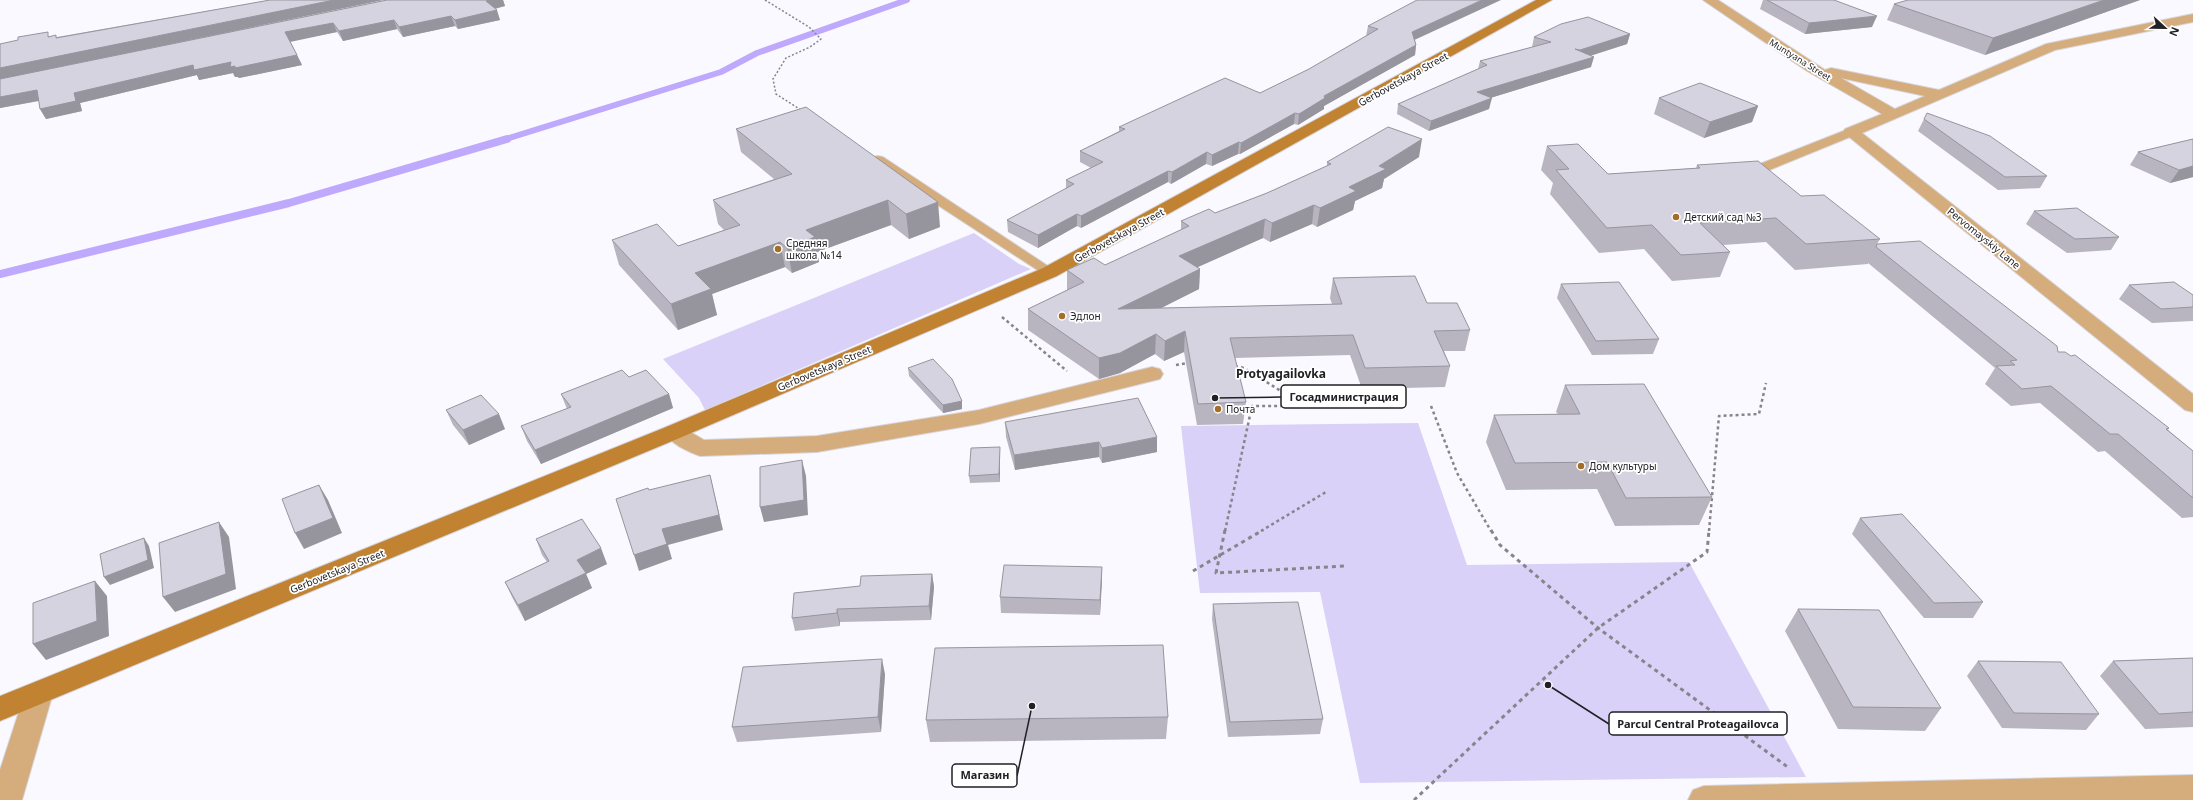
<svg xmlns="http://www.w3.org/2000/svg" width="2193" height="800" viewBox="0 0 2193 800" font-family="'Noto Sans',sans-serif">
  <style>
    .green { fill: #d9d1f7 }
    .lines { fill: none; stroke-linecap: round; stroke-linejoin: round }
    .stream-far1 { stroke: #bea9fc; stroke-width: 6 }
    .stream { stroke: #bea9fc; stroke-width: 8 }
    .lane-casing { stroke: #d7d6dc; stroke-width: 2 }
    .street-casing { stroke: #d7d6dc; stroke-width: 2 }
    .secondary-casing { stroke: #d7d6dc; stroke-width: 2 }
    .path-far2 { stroke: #86858b; stroke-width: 1.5; stroke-dasharray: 2 2; stroke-linecap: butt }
    .path-far1 { stroke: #86858b; stroke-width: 2.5; stroke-dasharray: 3 3; stroke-linecap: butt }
    .path { stroke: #86858b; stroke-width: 3; stroke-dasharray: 4 4; stroke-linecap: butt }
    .lane { fill: #d5ac7b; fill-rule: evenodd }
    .street { fill: #d5ac7b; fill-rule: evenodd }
    .secondary { fill: #c18332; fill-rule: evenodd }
    .wall { fill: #b8b5c1 }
    .shaded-wall { fill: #96949d }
    .building { fill: #d6d3e0; stroke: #96949d }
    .poi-dot { fill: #a36e27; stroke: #fff; stroke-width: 1.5 }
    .labels { text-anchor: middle; stroke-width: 3.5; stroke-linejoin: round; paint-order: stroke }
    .far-street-label { font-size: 9px; fill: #212025; stroke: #fff }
    .street-label { font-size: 10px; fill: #212025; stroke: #fff }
    .poi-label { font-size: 10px; fill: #212025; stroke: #fff; text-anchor: start }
    .quarter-label { font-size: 12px; font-weight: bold; fill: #212025; stroke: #fff }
    .leader { fill: none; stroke: #212025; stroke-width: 1.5 }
    .callout-dot { fill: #212025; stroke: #fff; stroke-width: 1.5 }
    .callout { fill: #fff; stroke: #212025; stroke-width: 1.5 }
    .callout-label { font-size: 11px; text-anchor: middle; font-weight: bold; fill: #212025 }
  </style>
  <rect width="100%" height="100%" fill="#faf9ff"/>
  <path class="green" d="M974,233L1019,264L1031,269L705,410L699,398L663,359Z
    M1418,423L1467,565L1689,562L1806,777L1360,783L1320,592L1200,593L1181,426Z"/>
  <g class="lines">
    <path class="stream-far1" d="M503,140L721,72L757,53L907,0"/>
    <path class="stream" d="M0,274L289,203L507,139"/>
    <g class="lane-casing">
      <path id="lane" d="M1851,128L1857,132L1855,135L1762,173L1757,174L1751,170L1752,167Z
        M878,156L883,157L1057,272L1055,275H1045L873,163L872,160L873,157Z"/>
    </g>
    <g class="street-casing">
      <path id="street" d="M1703,0H1718L1825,70L1831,68L1939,90L2046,44L2193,14V22L2055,50L1862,133L2193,394V412L2185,410L1843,132L1845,129L1882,114L1807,71ZM1841,78L1925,96L1895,109Z
        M1152,367L1160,369L1163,374L1160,379L979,424L817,452L700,456C688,452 670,443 663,432L666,427L674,425L682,427L704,440L817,436L979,410Z
        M39,681L49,685L53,693L22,800H0V770L25,693L29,685Z
        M2193,775V800H1688L1693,790L1704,786Z"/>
    </g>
    <g class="secondary-casing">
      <path id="secondary" d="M1536,0H1552L1057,276L682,437L0,721V696L666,427L1043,268Z"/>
    </g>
    <path class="path-far2" d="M765,0L809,27L821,39L810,47L786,58L773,79L776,94L801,110"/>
    <path class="path-far1" d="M1002,317L1067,371
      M1176,365L1188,363
      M1235,366L1244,368L1305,406
      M1431,406L1457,473L1491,531
      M1225,531L1252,406H1305
      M1261,531L1326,492
      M1709,531L1719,416L1759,414L1766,383"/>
    <path class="path" d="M1225,530L1216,573L1345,566
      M1491,530L1500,545L1598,628L1789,768
      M1193,571L1263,530
      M1414,800L1598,628L1707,552L1709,530"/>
    <use href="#lane" class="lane"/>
    <use href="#street" class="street"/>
    <use href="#secondary" class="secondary"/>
  </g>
  <path class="wall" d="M270,0H383L104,58L387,0H503L505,6L495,9L500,20L458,29L455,26L403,37L397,29L343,41L337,32L290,41L302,65L239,78L238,77H235L233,73L199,80L197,75L80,103L82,111L46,119L40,109L39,101L0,108V44L50,36L57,37Z
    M1763,0H1834L1872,27L1805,34L1760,9Z
    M1908,0H2140L1985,55L1887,20L1894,4Z
    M1368,26L1415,40L1416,45L1415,55L1324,106V109L1298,125L1294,124L1240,154H1238L1212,166L1206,164L1171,184L1168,182L1081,228L1077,226L1038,248L1008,232L1007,220L1066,189V180L1091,168L1080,162V151L1119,131V127L1260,93L1309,69L1366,36Z
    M1630,34L1627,44L1590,56L1591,67L1490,98L1489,109L1429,131L1397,114L1398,104L1478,69L1480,61L1532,47L1534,37Z
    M1659,98L1758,106L1752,122L1704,138L1654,114Z
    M806,107L940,227L909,239L891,225L817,252L819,262L792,273L785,267L712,294L717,315L678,330L619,265L612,240L678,246L724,230L718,224L713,200L774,179L741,152L736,129Z
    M1924,119L2047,176L2040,188L1998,190L1918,131Z
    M2193,139V177L2170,183L2130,165L2138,152Z
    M1547,146L1608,174L1696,168L1697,165L1801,196L1880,239L1877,244L2058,352L2169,428L2168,430L2193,451V517L2182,518L2105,451L2098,452L2040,403L2011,406L1985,384L1995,368L1868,263V264L1795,270L1766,242L1723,245L1730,252L1720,277L1672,281L1644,249L1599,253L1550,194L1553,183L1541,170Z
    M1419,157L1384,179L1382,188L1355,201L1353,210L1317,227L1312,224L1270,242L1263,238L1197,267L1200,269L1199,289L1160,308L1332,304L1330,298L1333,278L1427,303L1470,330L1465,351H1444L1450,366L1445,387L1362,389L1350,355L1235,358L1246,402L1243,424L1197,425L1184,352L1164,361L1155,354L1120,373L1099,379L1028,330V309L1067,290V270L1105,265L1181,230V221L1215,213L1267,193L1327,166V162Z
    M2034,211L2119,237L2111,250L2067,253L2026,224Z
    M1561,284L1659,339L1653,354L1592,355L1557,298Z
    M2129,285L2193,295V321L2152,323L2119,299Z
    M908,368L962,401V409L943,413L909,376Z
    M629,377L669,394L673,408L541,464L527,441L521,426L567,409L561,394Z
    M1565,385L1712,497L1699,525L1615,526L1597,489L1506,490L1486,442L1494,415L1558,414L1556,412Z
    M446,410L505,429L469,445L453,425Z
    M1005,422L1157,452L1102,463L1099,457L1015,470L1006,437Z
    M1000,455V482L970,483L969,476Z
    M1860,518L1983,602L1973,618H1924L1852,534Z
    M536,539L607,564L586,574L592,588L525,621L512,597L505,582L547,562L542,555Z
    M1102,567L1100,615L1001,613L1000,597Z
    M932,574L934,587L931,620L840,622V626L795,631L792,618L860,586Z
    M1213,604L1323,719L1320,734L1228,737L1212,619Z
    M1798,609L1941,708L1925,731L1838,729L1785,631Z
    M2193,658V727L2145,729L2100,676L2113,661Z
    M1978,661L2099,714L2086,730L2002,728L1967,676Z
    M885,674L881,732L737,742L732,727Z
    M1168,717L1166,739L930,742L926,720Z"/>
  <path class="shaded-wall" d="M334,0H383L0,79V68Z
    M489,0H503L505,6L489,10L486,1Z
    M1482,0H1501L1410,42L1412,32Z
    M2104,0H2140L1985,55L1993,38Z
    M497,10L500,20L458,29L455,20Z
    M451,16L455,26L403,37L399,27Z
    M1877,16L1872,27L1805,34L1809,23Z
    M394,20L397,29L343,41L339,31Z
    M333,23L337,32L290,42L285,32Z
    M1630,34L1627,44L1577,60L1580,50Z
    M1416,45L1415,55L1324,106V109L1298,125L1299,114L1324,96Z
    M297,55L302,65L239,78L238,77H235L233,73L199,80L197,75L80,103L82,111L46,119L40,109L74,93L193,65L231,62Z
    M1594,57L1591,67L1474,103L1477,92Z
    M37,90L43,100L0,108V97Z
    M1492,98L1489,109L1429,131L1431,121Z
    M1758,106L1752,122L1704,138L1710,122Z
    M1295,113L1294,124L1240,154L1241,143Z
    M1422,139L1419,157L1384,179L1382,188L1355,201L1353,210L1317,227L1320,208L1349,187L1379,166Z
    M1239,142L1238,154L1212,166V155Z
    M1207,152L1206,164L1171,184L1172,172Z
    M2193,166V177L2170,183L2179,170Z
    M1168,171V182L1081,228V216Z
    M888,200L891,225L817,252L819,262L792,273L787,248L806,230Z
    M938,202L940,227L909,239L906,214Z
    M1314,205L1312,224L1270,242L1272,223Z
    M1077,214V226L1038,248V235Z
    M1265,219L1263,238L1178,276L1179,256Z
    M780,242L785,267L712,294L717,315L678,330L671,304L695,273Z
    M1200,269L1199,289L1118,330V309Z
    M1185,331L1184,352L1164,361L1165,341Z
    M1156,334L1155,354L1120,373L1099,379V358Z
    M669,394L673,408L541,464L535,450Z
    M962,401V409L943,413V405Z
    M499,414L505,429L469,445L463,430Z
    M1157,437V452L1102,463V448Z
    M1099,442V457L1015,470L1014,455Z
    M1000,447V482L999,474Z
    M802,460L806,476L808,515L764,522L760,507Z
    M710,475L723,530L668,545L672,559L639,571L634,555L662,529Z
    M319,485L328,500L342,533L304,549L295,533Z
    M219,522L229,537L236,589L175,612L163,597Z
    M144,538L149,546L154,568L110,585L104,577Z
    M601,548L607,564L586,574L592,588L525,621L518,605L577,560Z
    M1102,567V582L1100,615V600Z
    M932,574L934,587L931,620L929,606Z
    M95,581L107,596L109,636L46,660L33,644Z
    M837,609L840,622V626L837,613Z
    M882,659L885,674L881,732L878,717Z"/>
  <path class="building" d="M270,0H334L0,68V44L18,40V37L48,32V37L56,35V38Z
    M387,0H489L486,1L497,10L455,20L451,16L399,27L394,20L339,31L333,23L285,32L297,55L235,68V66L230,67L231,62L194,70L193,65L74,93L76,101L40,109L37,90L0,97V79Z
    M1417,0H1482L1412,32L1416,45L1324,96L1325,98L1299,114L1295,113L1241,143L1239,142L1212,155L1207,152L1172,172L1168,171L1081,216L1077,214L1038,235L1007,220L1074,184L1066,180L1103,162L1080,151L1125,129L1119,127L1225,78L1260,93L1309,69L1378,29L1368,26Z
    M1767,0H1834L1877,16L1809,23Z
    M1908,0H2104L1993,38L1894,4Z
    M1588,17L1630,34L1580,50L1575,49L1594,57L1477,92L1492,98L1431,121L1398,104L1487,65L1480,61L1551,42L1534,37L1561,24Z
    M1700,83L1758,106L1710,122L1659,98Z
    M806,107L938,202L906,214L888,200L806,230L815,237L787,248L780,242L695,273L711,289L671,304L612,240L657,224L678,246L740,225L713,200L792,174L736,129Z
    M1927,113L1990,136L2047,176L2005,177L1924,119Z
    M1388,127L1422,139L1379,166L1386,169L1349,187L1356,191L1320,208L1314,205L1272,223L1265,219L1179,256L1200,269L1118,309L1342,304L1333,278L1415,276L1427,303H1457L1470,330L1434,331L1450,366L1365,368L1353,335L1230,338L1246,402L1198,404L1185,331L1165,341L1156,334L1120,353L1099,358L1028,309L1084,282L1067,270L1094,258L1105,265L1189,226L1181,221L1209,209L1215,213L1267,193L1331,164L1327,162Z
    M2193,139V166L2179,170L2138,152Z
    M1578,144L1608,174L1700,168L1697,165L1758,161L1801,196L1824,195L1880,239L1806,244L1776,218L1700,223L1730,252L1681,255L1652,225L1607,228L1556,170L1569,169L1547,146Z
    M2077,208L2119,237L2075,239L2034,211Z
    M1920,241L2057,346L2058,352H2065L2071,356L2075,355L2169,428L2166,429L2193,451V498L2118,434H2110L2051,386L2022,389L1996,366L2015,365L2010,361L2017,360L1876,247L1877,244Z
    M1619,282L1659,339L1596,341L1561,284Z
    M2174,282L2193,295V307L2161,309L2129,285Z
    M933,359L952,379L962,401L943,405L908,368Z
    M622,370L629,377L646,370L669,394L535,450L521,426L571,407L561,394Z
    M1644,384L1712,497L1626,498L1607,462L1515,463L1494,415L1580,414L1565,385Z
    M481,395L499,414L463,430L446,410Z
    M1138,398L1157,437L1102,448L1099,442L1014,455L1005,422Z
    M1000,447L999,474L969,476L971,448Z
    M802,460L804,500L760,507V467Z
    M710,475L719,515L662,529L667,544L634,555L616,499L648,488L649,490Z
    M319,485L333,518L295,533L282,499Z
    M1902,514L1983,602L1934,603L1860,518Z
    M582,519L601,548L577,560L586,573L518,605L505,582L549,561L536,539Z
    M219,522L226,574L163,597L159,543Z
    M144,538L148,560L104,577L100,554Z
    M1004,565L1102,567L1100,600L1000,597Z
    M932,574L929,606L837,609V613L792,618L794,593L860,586L861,576Z
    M95,581L97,621L33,644V603Z
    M1298,602L1323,719L1230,722L1213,604Z
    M1798,609L1879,610L1941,708L1853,707Z
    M1163,645L1168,717L926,720L935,648Z
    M2193,658V712L2159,714L2113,661Z
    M882,659L878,717L732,727L743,667Z
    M1978,661L2061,662L2099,714L2014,713Z"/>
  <g class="poi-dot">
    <circle cx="1676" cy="217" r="4"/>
    <circle cx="778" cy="249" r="4"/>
    <circle cx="1062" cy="316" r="4"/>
    <circle cx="1218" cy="409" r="4"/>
    <circle cx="1581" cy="466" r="4"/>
  </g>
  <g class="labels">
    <g class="far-street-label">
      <text transform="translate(1800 60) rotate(32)" y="3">Muntyana Street</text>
    </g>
    <g class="street-label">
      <text transform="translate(1403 79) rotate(-29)" y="4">Gerbovetskaya Street</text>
      <text transform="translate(1119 235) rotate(-29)" y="4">Gerbovetskaya Street</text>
      <text transform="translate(1984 238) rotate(39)" y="4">Pervomayskiy Lane</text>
      <text transform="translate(824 368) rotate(-23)" y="4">Gerbovetskaya Street</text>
      <text transform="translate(337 571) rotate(-22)" y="4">Gerbovetskaya Street</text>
    </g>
    <g class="poi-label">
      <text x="1684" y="221">Детский сад №3</text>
      <text x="786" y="247">Средняя<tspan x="786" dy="12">школа №14</tspan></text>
      <text x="1070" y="320">Эдлон</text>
      <text x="1226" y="413">Почта</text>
      <text x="1589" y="470">Дом культуры</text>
    </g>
    <g class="quarter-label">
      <text x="1281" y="378">Protyagailovka</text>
    </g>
  </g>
  <path class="leader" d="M1215 398L1281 397M1548 685L1609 724M1032 706L1017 776"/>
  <g class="callout-dot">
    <circle cx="1215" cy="398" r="4"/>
    <circle cx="1548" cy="685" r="4"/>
    <circle cx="1032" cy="706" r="4"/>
  </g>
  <g class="callout">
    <rect x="1281" y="385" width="125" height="23" rx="4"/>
    <rect x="1609" y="712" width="178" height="23" rx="4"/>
    <rect x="952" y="764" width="65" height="23" rx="4"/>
  </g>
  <g class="callout-label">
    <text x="1344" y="401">Госадминистрация</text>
    <text x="1698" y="728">Parcul Central Proteagailovca</text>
    <text x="985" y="779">Магазин</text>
  </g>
  <g transform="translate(2165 28) rotate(112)" stroke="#ffffff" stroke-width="3" paint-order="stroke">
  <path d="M0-3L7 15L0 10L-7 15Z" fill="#212025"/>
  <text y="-6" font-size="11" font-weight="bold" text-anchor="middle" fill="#212025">N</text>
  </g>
</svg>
